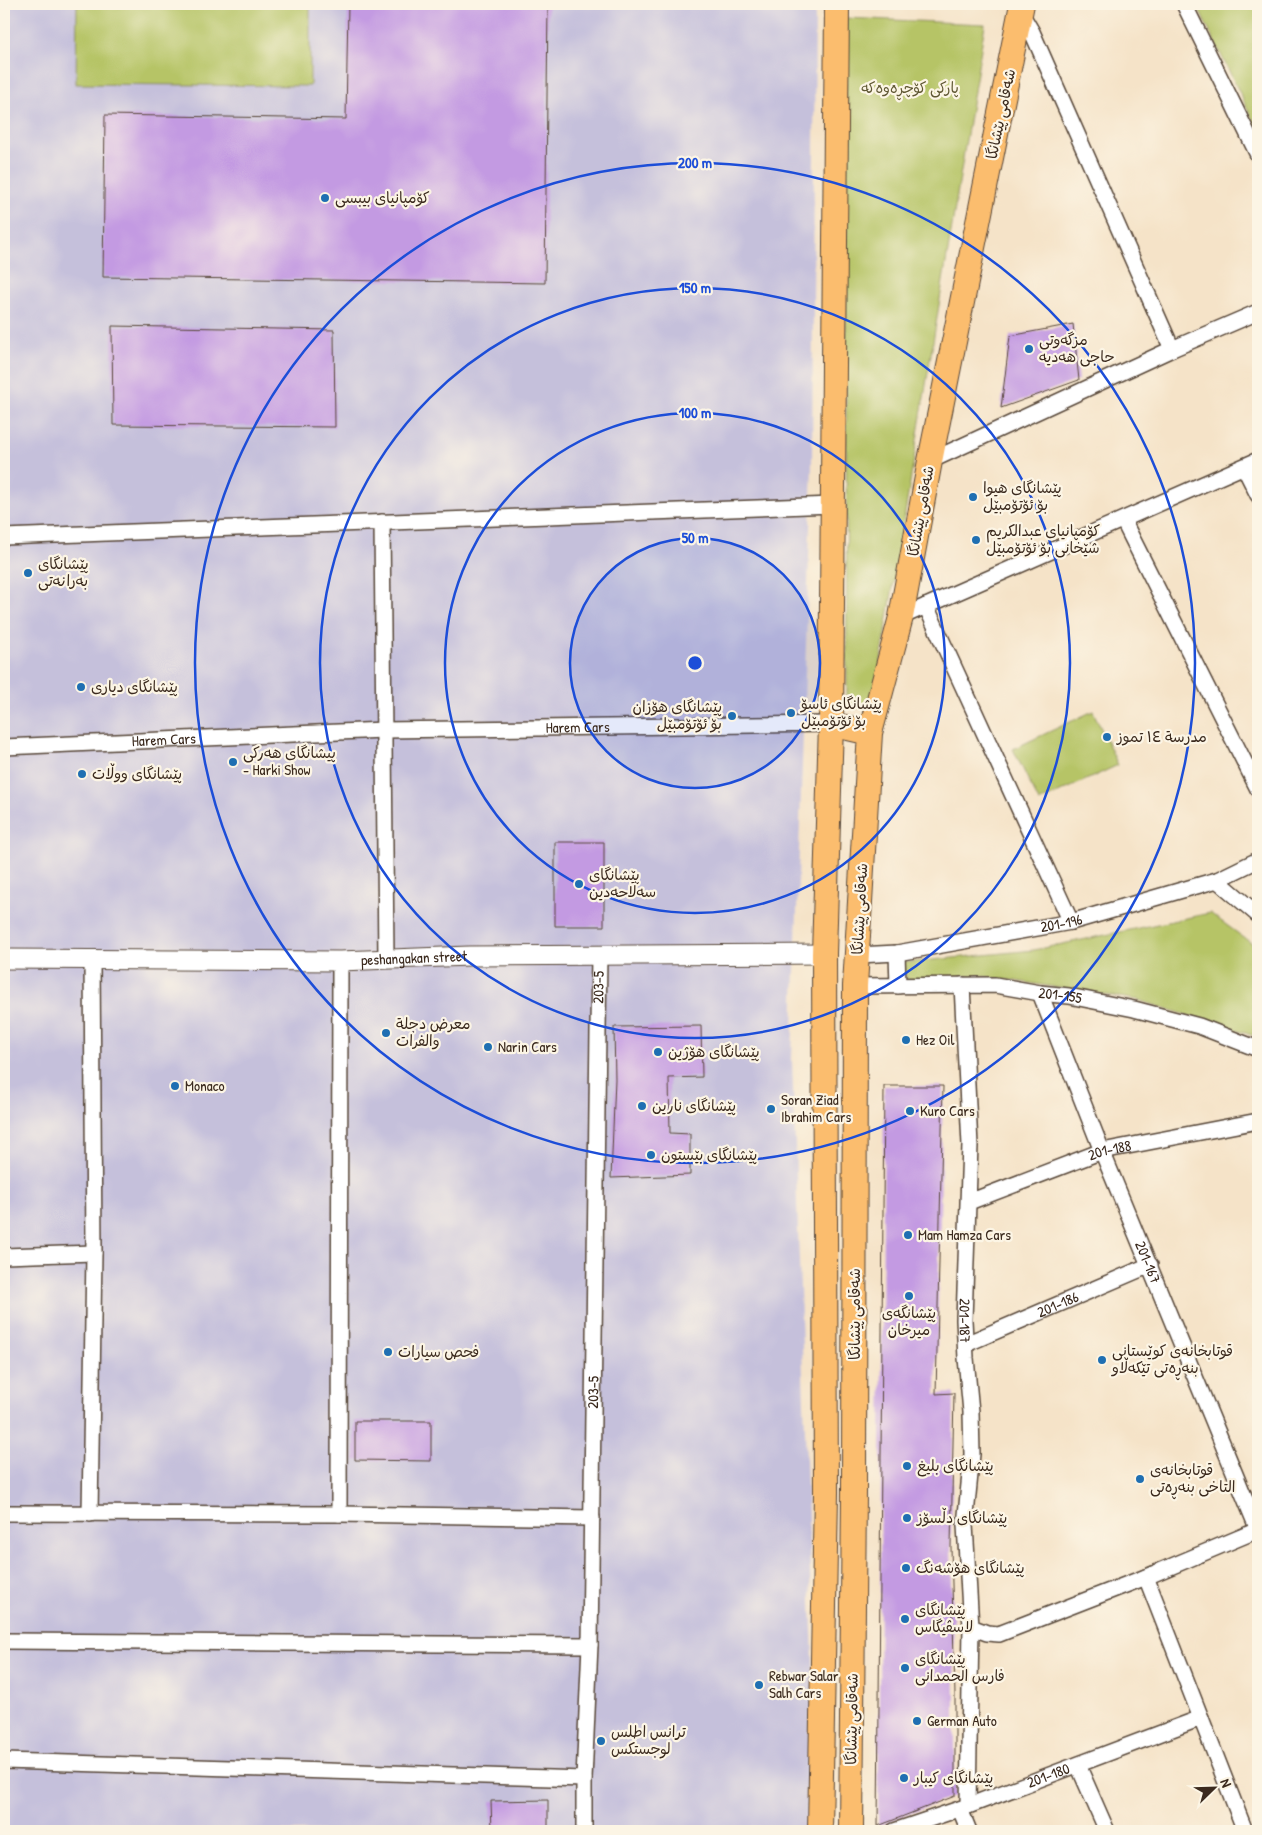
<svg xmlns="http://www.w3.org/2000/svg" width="1262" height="1835" viewBox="0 0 1262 1835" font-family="'Patrick Hand','Playpen Sans Arabic',sans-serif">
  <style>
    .industrial { fill: #c5c0db }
    .green { fill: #b6c466; stroke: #787742 }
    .building { fill: #c39ae2 }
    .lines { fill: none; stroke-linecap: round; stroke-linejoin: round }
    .minor-casing { stroke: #574638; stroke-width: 18 }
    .tertiary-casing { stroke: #574638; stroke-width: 21 }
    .primary-casing { stroke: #574638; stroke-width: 26 }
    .minor { stroke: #fff; stroke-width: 15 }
    .tertiary { stroke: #fff; stroke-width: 19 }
    .primary { stroke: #fbbd6e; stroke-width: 24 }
    .ring { fill: none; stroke: #1d4ed8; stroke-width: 2.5 }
    .poi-dot { fill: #1f6fb2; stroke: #fcf5e5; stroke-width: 2 }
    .labels { text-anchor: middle; stroke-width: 4.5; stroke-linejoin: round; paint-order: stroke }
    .park-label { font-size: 15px; fill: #605834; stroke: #fcf5e5 }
    .street-label { font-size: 15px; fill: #3b2a1e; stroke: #fcf5e5 }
    .poi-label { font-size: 15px; fill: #3b2a1e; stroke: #fcf5e5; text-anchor: start }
    .centre { fill: #1d4ed8; stroke: #fcf5e5; stroke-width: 2.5 }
    .ring-label { font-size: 15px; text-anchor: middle; font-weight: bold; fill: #1d4ed8; stroke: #fcf5e5; stroke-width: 4.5; stroke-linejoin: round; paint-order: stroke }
  </style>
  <rect width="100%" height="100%" fill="#fcf5e5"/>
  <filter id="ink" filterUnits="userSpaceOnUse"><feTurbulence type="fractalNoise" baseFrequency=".02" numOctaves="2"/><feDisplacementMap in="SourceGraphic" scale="10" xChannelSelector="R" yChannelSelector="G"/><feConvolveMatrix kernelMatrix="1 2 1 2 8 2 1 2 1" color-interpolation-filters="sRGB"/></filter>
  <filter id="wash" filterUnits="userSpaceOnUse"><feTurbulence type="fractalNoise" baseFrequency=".0096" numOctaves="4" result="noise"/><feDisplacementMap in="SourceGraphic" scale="20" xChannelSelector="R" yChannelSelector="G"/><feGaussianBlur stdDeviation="1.12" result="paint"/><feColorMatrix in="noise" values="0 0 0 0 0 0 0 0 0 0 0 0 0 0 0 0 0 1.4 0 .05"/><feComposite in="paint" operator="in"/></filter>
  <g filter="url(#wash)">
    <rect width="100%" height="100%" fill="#f5e3c8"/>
    <path class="industrial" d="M4,4H815L812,467L792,1059L819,1831H4Z"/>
    <path class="green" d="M77,4H310V86L76,84Z
      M1196,4H1258V130Z
      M845,18L985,24L873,709L847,708Z
      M1093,711L1118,765L1039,802L1013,749Z
      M1210,913L1258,948V1037L1138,1000L977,975L907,980L902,963L1034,950Z"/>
    <g id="blocks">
      <path class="building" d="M348,4H548L545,283L103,277L105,115L346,119Z
        M1073,324L1079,380L1001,408L1010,336Z
        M112,326L334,330L335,427L113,425Z
        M555,842H604V926H555Z
        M701,1026L702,1077L669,1078L670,1133L690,1134V1175L611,1178L615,1079L614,1027Z
        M884,1086H943L936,1394L954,1393L951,1547L955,1695V1796L878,1826Z
        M355,1421H431V1461L355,1460Z
        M548,1800V1831H492L491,1801Z"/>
    </g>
  </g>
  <g filter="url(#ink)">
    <use href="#blocks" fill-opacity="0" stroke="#574638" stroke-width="1"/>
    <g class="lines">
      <g class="minor-casing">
        <g id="minor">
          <path d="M1184,4L1258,155"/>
          <path d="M1020,16L1025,20L1032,32L1172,349"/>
          <path d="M930,461L1172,349L1258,312"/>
          <path d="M1244,467L1258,495"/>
          <path d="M1123,520L1258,789"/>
          <path d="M382,522L386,960"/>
          <path d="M4,537L832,505"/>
          <path d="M926,606L1071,922"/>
          <path d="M901,617L1258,460"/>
          <path id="s1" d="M4,747L384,730L831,724"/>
          <path d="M1217,880L1258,915"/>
          <path d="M897,953L898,986"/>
          <path id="s2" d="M858,955L897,953L1071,922L1217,880L1258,860"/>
          <path id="s3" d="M962,985L970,1145L964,1320L966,1358L971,1412L972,1454L965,1525L971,1627L987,1633L999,1634L1146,1577L1258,1530"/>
          <path id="s4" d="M855,986L995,985L1040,993L1069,996L1134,1009L1199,1026L1258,1049"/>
          <path id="s5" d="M1040,993L1102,1151L1258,1530"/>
          <path id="s6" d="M969,1202L1102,1151L1258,1121"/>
          <path d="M4,1256L94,1253"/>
          <path id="s7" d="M966,1344L1150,1265"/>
          <path d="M4,1513L339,1514L592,1518"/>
          <path d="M90,1514L94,1253L92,959"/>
          <path d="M339,1514L340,961"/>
          <path d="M1146,1577L1245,1831"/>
          <path d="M4,1641L590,1645"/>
          <path d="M4,1761L584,1779"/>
          <path d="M1078,1765L1107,1831"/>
          <path d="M968,1806L971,1627"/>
          <path d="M960,1809L969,1831"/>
          <path id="s8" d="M584,1831V1779L590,1645L599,954"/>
          <path id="s9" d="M894,1831L968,1806L1201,1718"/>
        </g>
      </g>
      <g class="tertiary-casing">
        <g id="tertiary">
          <path id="s10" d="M4,959L340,961L469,956L824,954"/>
        </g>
      </g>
      <g class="primary-casing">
        <path id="primary" d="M831,724L870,733
          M820,1831L826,1492L824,954L831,724L837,4
          M851,1831L854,1492L855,986L870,733L901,617L930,461L1022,4"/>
      </g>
      <use href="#minor" class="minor"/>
      <use href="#tertiary" class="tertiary"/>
      <use href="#primary" class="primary"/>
    </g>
  </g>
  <circle cx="695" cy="663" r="125" fill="#1d4ed8" fill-opacity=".12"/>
  <g class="ring">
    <circle cx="695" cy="663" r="125"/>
    <circle cx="695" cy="663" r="250"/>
    <circle cx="695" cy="663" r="375"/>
    <circle cx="695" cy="663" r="500"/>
  </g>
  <g class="poi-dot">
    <circle cx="325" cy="198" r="5"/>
    <circle cx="1029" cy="349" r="5"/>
    <circle cx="973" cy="497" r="5"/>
    <circle cx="976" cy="540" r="5"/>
    <circle cx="28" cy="573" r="5"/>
    <circle cx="81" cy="687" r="5"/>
    <circle cx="791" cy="713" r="5"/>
    <circle cx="732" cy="716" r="5"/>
    <circle cx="1107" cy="737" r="5"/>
    <circle cx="233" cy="762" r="5"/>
    <circle cx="82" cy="774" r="5"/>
    <circle cx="579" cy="884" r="5"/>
    <circle cx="386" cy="1033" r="5"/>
    <circle cx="906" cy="1040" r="5"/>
    <circle cx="488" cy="1047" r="5"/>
    <circle cx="658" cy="1052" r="5"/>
    <circle cx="175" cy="1086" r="5"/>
    <circle cx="642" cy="1106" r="5"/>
    <circle cx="771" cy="1109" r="5"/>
    <circle cx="910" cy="1111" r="5"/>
    <circle cx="651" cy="1155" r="5"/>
    <circle cx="908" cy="1235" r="5"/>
    <circle cx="909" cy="1296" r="5"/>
    <circle cx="388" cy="1352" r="5"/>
    <circle cx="1102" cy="1360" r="5"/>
    <circle cx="907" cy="1466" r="5"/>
    <circle cx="1140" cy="1479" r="5"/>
    <circle cx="907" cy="1518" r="5"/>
    <circle cx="906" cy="1568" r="5"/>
    <circle cx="905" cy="1619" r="5"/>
    <circle cx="905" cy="1668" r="5"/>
    <circle cx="759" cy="1685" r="5"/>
    <circle cx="917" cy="1721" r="5"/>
    <circle cx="601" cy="1741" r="5"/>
    <circle cx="904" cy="1778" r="5"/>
  </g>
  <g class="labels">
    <g class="park-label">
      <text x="910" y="93">پارکی کۆچڕەوەکە</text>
    </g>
    <g class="street-label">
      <text transform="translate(1001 114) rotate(-78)" y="5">شەقامی پێشانگا</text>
      <text transform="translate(921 511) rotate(-80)" y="5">شەقامی پێشانگا</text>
      <text dy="5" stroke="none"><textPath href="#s1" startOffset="574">Harem Cars</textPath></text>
      <text dy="5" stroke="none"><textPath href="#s1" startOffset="160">Harem Cars</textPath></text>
      <text transform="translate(860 909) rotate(-87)" y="5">شەقامی پێشانگا</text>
      <text dy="5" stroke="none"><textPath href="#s2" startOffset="206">201-196</textPath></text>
      <text dy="5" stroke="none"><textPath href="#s10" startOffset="410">peshangakan street</textPath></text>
      <text dy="5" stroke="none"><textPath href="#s8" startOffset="844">203-5</textPath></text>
      <text dy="5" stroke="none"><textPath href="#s4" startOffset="206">201-155</textPath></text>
      <text dy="5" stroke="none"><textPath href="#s6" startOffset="150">201-188</textPath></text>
      <text dy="5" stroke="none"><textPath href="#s5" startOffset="290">201-167</textPath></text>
      <text dy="5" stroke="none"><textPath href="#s7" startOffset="100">201-186</textPath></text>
      <text transform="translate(855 1314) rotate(-90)" y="5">شەقامی پێشانگا</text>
      <text dy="5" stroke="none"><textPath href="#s3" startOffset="336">201-187</textPath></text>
      <text dy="5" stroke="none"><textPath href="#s8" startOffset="439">203-5</textPath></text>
      <text transform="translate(852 1719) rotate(-89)" y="5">شەقامی پێشانگا</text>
      <text dy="5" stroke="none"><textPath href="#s9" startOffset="164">201-180</textPath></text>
    </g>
    <g class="poi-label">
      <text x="335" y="203">كۆمپانیای بیبسی</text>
      <text x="1039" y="345">مزگەوتی<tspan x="1039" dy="17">حاجی هەدیە</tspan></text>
      <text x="983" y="493">پێشانگای هیوا<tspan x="983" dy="17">بۆ ئۆتۆمبێل</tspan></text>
      <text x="986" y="536">کۆمپانیای عبدالكريم<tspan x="986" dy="17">شێخانی بۆ ئۆتۆمبێل</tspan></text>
      <text x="38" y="569">پێشانگای<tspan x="38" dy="17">بەرانەتی</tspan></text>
      <text x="91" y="692">پێشانگای دیاری</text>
      <text x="801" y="709">پێشانگای ئاسۆ<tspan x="801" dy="17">بۆ ئۆتۆمبێل</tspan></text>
      <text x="722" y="712" text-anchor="end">پێشانگای هۆزان<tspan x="722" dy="17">بۆ ئۆتۆمبێل</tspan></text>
      <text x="1117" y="742">مدرسة ١٤ تموز</text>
      <text x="243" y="758">پیشانگای هەرکی<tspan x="243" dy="17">- Harki Show</tspan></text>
      <text x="92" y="779">پێشانگای ووڵات</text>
      <text x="589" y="880">پێشانگای<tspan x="589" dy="17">سەلاحەدین</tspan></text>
      <text x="396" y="1029">معرض دجلة<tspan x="396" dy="17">والفرات</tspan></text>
      <text x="916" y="1045">Hez Oil</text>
      <text x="498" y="1052">Narin Cars</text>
      <text x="668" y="1057">پێشانگای هۆژین</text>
      <text x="185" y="1091">Monaco</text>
      <text x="781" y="1105">Soran Ziad<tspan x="781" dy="17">Ibrahim Cars</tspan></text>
      <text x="652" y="1111">پێشانگای نارین</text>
      <text x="920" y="1116">Kuro Cars</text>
      <text x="661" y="1160">پێشانگای بێستون</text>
      <text x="918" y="1240">Mam Hamza Cars</text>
      <text x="909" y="1318" text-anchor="middle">پێشانگەی<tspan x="909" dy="17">میرخان</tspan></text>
      <text x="1112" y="1356">قوتابخانەی کوێستانی<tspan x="1112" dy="17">بنەڕەتی تێکەڵاو</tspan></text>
      <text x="398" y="1357">فحص سيارات</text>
      <text x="917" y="1471">پێشانگای بلیغ</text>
      <text x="1150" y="1475">قوتابخانەی<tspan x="1150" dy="17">التاخی بنەڕەتی</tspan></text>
      <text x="917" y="1523">پێشانگای دڵسۆز</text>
      <text x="916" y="1573">پێشانگای هۆشەنگ</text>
      <text x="915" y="1615">پێشانگای<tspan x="915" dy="17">لاسڤیگاس</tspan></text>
      <text x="915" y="1664">پێشانگای<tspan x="915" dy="17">فارس الحمدانی</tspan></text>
      <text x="769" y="1681">Rebwar Salar<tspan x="769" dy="17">Salh Cars</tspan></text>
      <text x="927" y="1726">German Auto</text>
      <text x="611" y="1737">ترانس اطلس<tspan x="611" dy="17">لوجستكس</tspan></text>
      <text x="914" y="1783">پێشانگای کیبار</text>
    </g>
  </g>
  <circle cx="695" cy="663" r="8" class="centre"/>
  <g class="ring-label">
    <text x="695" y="168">200 m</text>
    <text x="695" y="293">150 m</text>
    <text x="695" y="418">100 m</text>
    <text x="695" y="543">50 m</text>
  </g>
  <rect width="1262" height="1835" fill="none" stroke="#fcf5e5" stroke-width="20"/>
  <g transform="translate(1214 1788) rotate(67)" stroke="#fcf5e5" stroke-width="4" paint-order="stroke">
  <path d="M0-4L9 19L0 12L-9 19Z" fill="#3b2a1e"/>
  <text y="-8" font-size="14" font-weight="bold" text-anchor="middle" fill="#3b2a1e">N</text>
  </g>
</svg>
